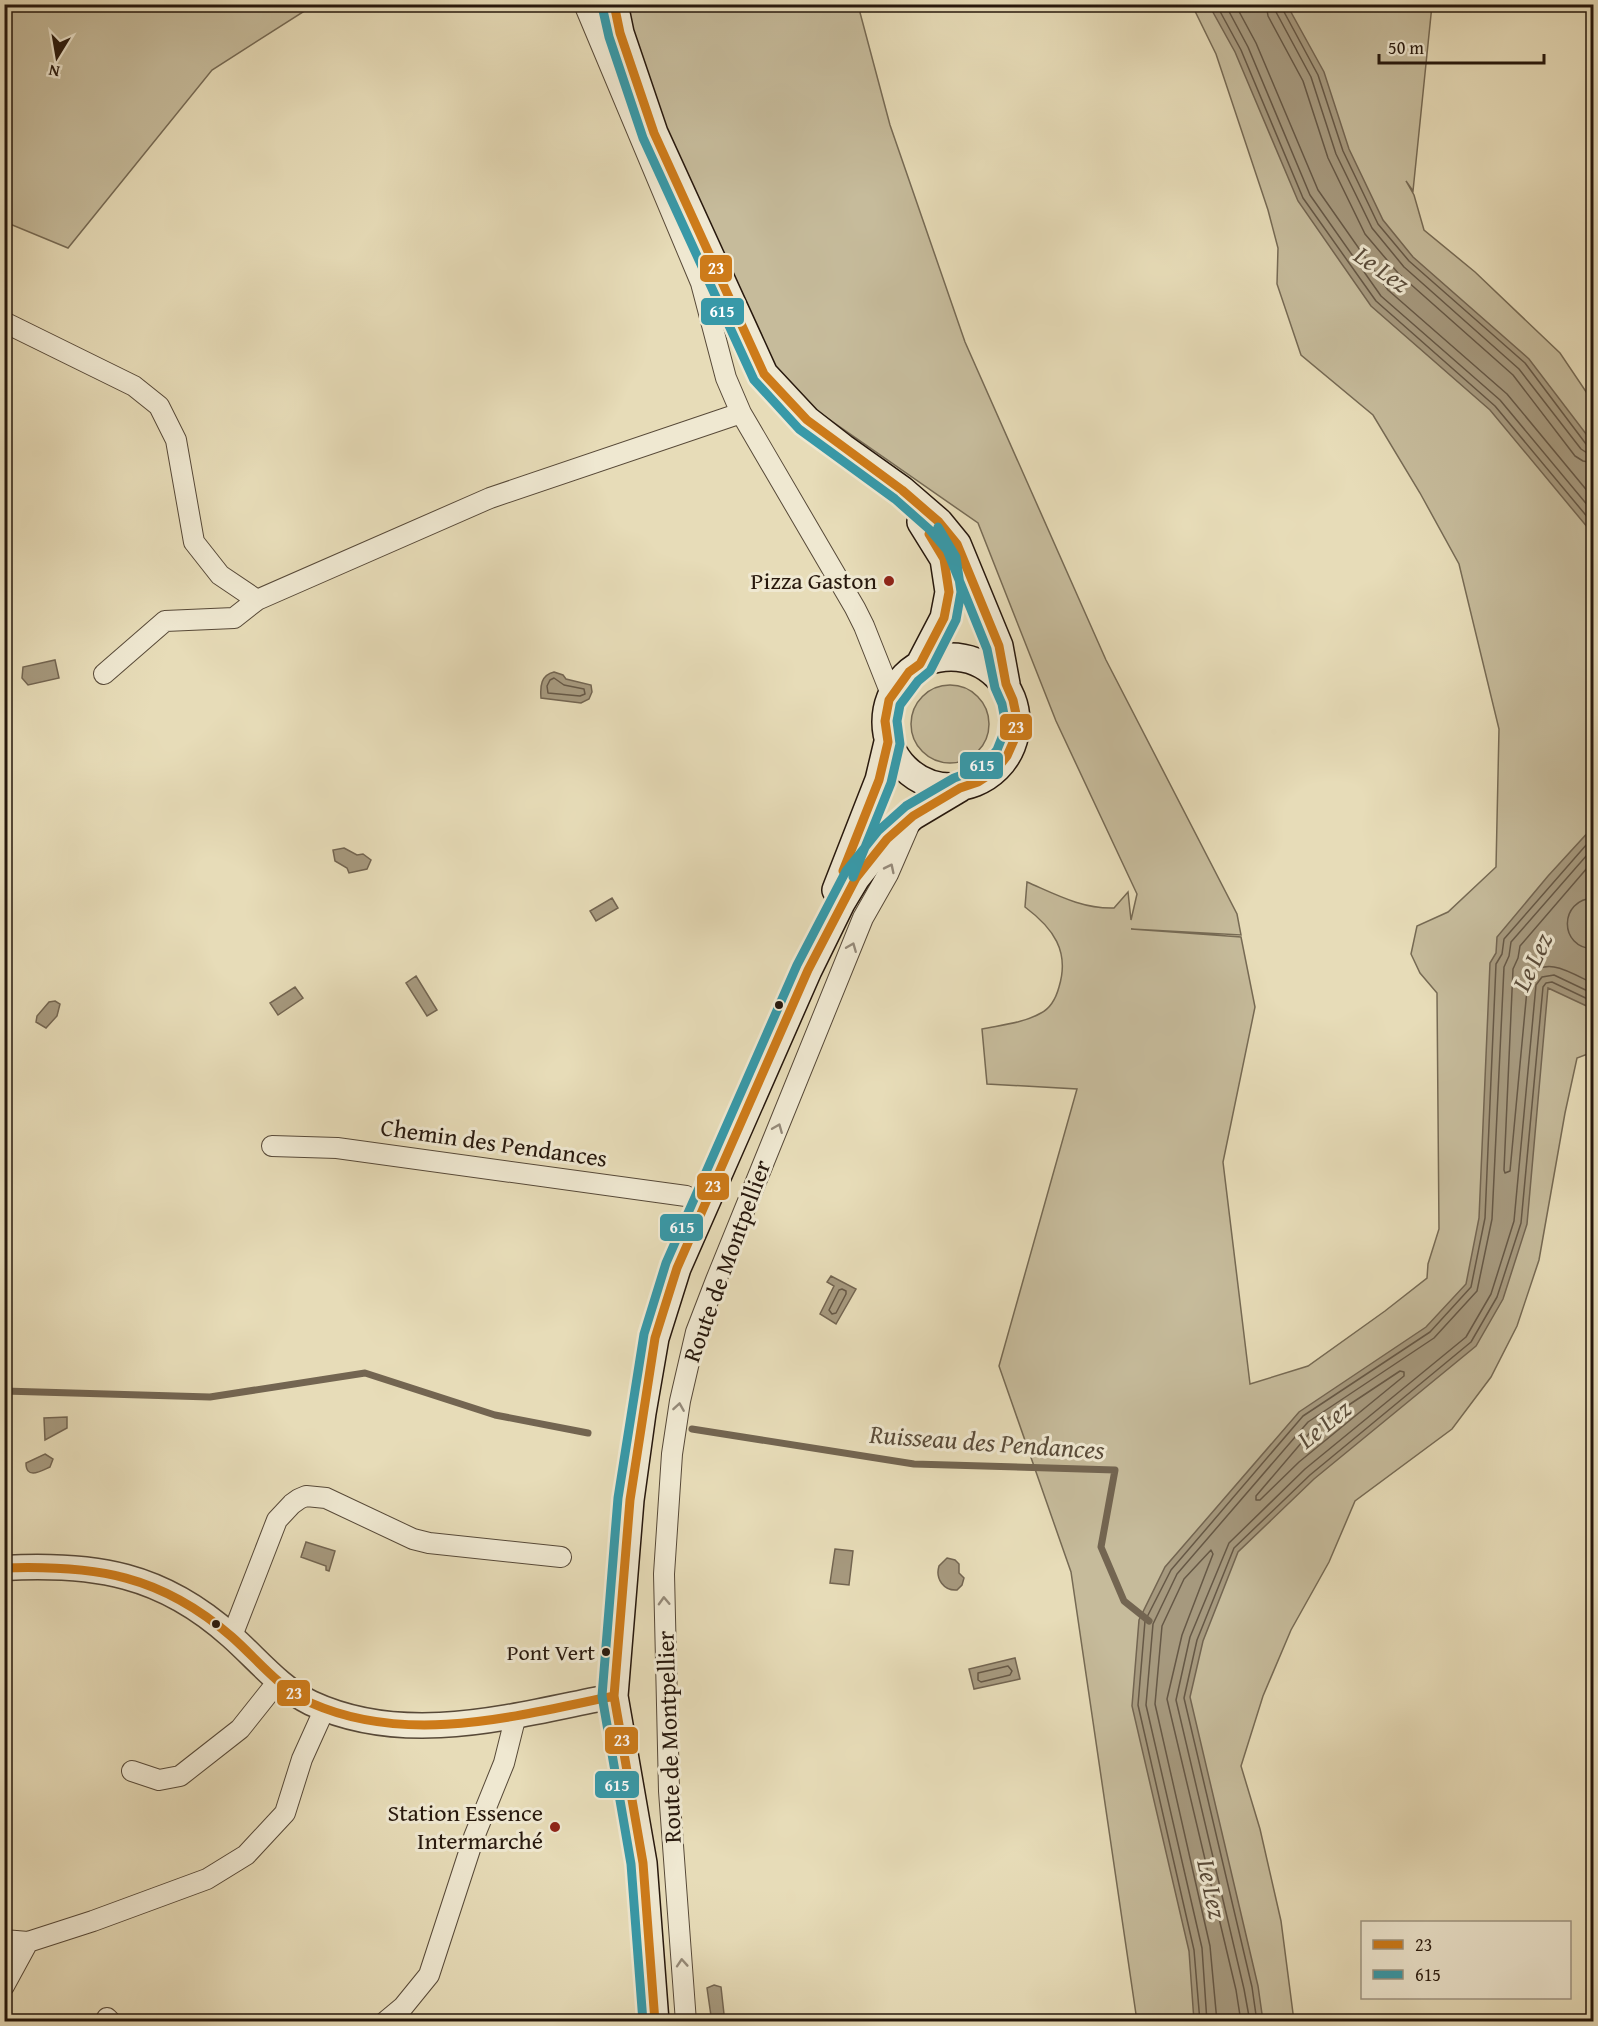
<svg xmlns="http://www.w3.org/2000/svg" width="1598" height="2026" viewBox="0 0 1598 2026" font-family="'Gentium Book Plus',serif">
  <style>
    .green { fill: #c6bb9b; stroke: #766a54; stroke-width: 1.5 }
    .water { fill: #a6997e; stroke: #736551; stroke-width: 1.5 }
    .lines { fill: none; stroke-linecap: round; stroke-linejoin: round }
    .shore { stroke: #665846; stroke-width: 1.5 }
    .stream { stroke: #736551; stroke-width: 7 }
    .minor-casing { stroke: #574938; stroke-width: 22 }
    .tertiary-casing { stroke: #574938; stroke-width: 27 }
    .secondary-casing { stroke: #27180d; stroke-width: 30 }
    .minor { stroke: #efe8d1; stroke-width: 20 }
    .tertiary { stroke: #efe8d1; stroke-width: 24 }
    .secondary { stroke: #efe8d1; stroke-width: 27 }
    .bus-1-casing { stroke: #efe8d1; stroke-width: 14 }
    .bus-2-casing { stroke: #efe8d1; stroke-width: 14 }
    .bus-1 { stroke: #cd7b1a; stroke-width: 9 }
    .bus-2 { stroke: #3899a8; stroke-width: 9 }
    .oneway { stroke: #958a79 }
    .poi-dot { fill: #8f2418; stroke: #efe8d1; stroke-width: 2 }
    .bus-dot { fill: #27180d; stroke: #efe8d1; stroke-width: 2 }
    .labels { text-anchor: middle; stroke-width: 6; stroke-linejoin: round; paint-order: stroke }
    .bus-label { font-size: 22px; fill: #27180d; stroke: #efe8d1; text-anchor: end }
    .poi-label { font-size: 24px; fill: #27180d; stroke: #efe8d1; text-anchor: end }
    .street-label { font-size: 24px; fill: #27180d; stroke: #efe8d1 }
    .water-label { font-size: 26px; font-style: italic; fill: #5a4c3a; stroke: #efe8d1 }
    .line-badge { stroke: #efe8d1; stroke-width: 2 }
    .badge-label { font-size: 16px; text-anchor: middle; font-weight: bold; fill: #fff }
  </style>
  <rect width="100%" height="100%" fill="#e7dcb8"/>
  <filter id="stains"><feTurbulence type="fractalNoise" baseFrequency=".00333" numOctaves="4"/><feColorMatrix values="0 0 0 0 .2 0 0 0 0 .09 0 0 0 0 .02 0 0 0 .5 -.17"/></filter>
  <radialGradient id="worn" r=".72"><stop offset=".6" stop-color="#630" stop-opacity="0"/><stop offset="1" stop-color="#630" stop-opacity=".3"/></radialGradient>
  <path class="green" d="M4,5L5,4L314,5L212,70L68,248L5,222Z
    M617,5H858L890,125L965,342L1106,660L1237,914L1241,935L1131,929L1241,937L1255,1007L1223,1162L1250,1384L1308,1366L1385,1311L1427,1278L1428,1264L1439,1229L1437,993L1420,973L1411,954L1417,926L1448,912L1496,867L1499,729L1459,564L1420,493L1373,415L1301,355L1277,284L1278,248L1268,210L1216,54L1192,5H1432L1413,191L1406,181L1414,195L1424,230L1475,272L1560,353L1593,402V1052L1577,1058L1565,1113L1539,1260L1517,1326L1491,1377L1452,1429L1355,1501L1329,1562L1291,1630L1263,1696L1241,1766L1260,1829L1281,1921L1294,2021H1137L1071,1572L999,1366L1077,1089L987,1084L982,1029C1001,1025 1024,1023 1041,1013C1051,1008 1056,998 1059,987C1070,951 1053,928 1025,907L1027,882C1055,894 1082,909 1114,908L1128,892L1131,920L1137,894L1056,721L978,523L764,374Z
    M911 724a39 39 0 1 1 78 0a39 39 0 1 1-78 0Z"/>
  <path class="water" d="M1209,5H1287L1324,72L1349,149L1383,220L1413,257L1529,359L1593,443V534L1490,410L1371,306L1298,201L1235,52Z
    M55,660L59,678L28,685L22,678L23,667Z
    M554,672L563,675L566,679L591,685L592,692L589,699L581,703L541,698C540,686 541,675 554,672Z
    M1593,827L1594,916L1589,925L1593,929V1009L1548,988L1527,1224L1503,1299L1476,1346L1314,1479L1238,1552L1203,1641L1190,1697L1258,1986L1263,2021H1194L1189,1951L1132,1706L1139,1620L1165,1567L1299,1412L1426,1327L1466,1284L1479,1218L1490,963L1496,953L1497,937L1548,876Z
    M344,848L357,855L363,854L371,860L367,869L349,873L347,868L335,861L333,850Z
    M612,898L618,908L596,921L590,911Z
    M416,976L437,1010L427,1016L406,983Z
    M295,987L303,998L278,1015L270,1003Z
    M55,1001L60,1004L57,1016L46,1028L36,1022L37,1016L49,1002Z
    M831,1276L856,1289L836,1324L820,1314L834,1286L827,1282Z
    M67,1417V1428L45,1440L44,1418Z
    M45,1454L53,1459L50,1467C41,1471 26,1480 26,1463Z
    M306,1542L335,1551L329,1571L326,1570V1566L301,1557Z
    M835,1549L853,1551L849,1585L830,1583Z
    M947,1558L955,1560L959,1564V1573L964,1578L962,1585L957,1590C944,1591 935,1579 939,1566Z
    M1015,1658L1020,1679L974,1689L969,1669Z
    M714,1985L721,1987L724,2014L711,2016L707,1988Z"/>
  <g class="lines">
    <path class="shore" d="M1216,4L1241,50L1303,198L1376,301L1495,406L1594,525
      M1225,4L1248,47L1310,195L1381,296L1500,400L1594,513
      M1235,4L1256,43L1318,190L1388,290L1507,394L1594,499
      M1266,4L1268,16L1303,81L1328,158L1365,234L1398,273L1513,375L1575,456L1583,461L1594,463
      M1275,4L1276,12L1311,77L1336,154L1372,228L1404,267L1519,369L1581,449L1587,453L1594,454
      M1283,4V10L1318,75L1343,151L1378,224L1409,261L1525,363L1586,444L1594,446
      M554,678L564,685L584,689L585,694L580,696L548,693L547,686L550,680Z
      M1594,860L1520,946L1518,958L1513,969L1504,1170L1505,1173L1510,1171L1528,979C1544,953 1573,974 1594,984
      M1594,898C1559,899 1558,948 1594,949
      M842,1289L846,1291V1294L836,1313L832,1314L829,1310L839,1290Z
      M1400,1371L1404,1372V1376L1299,1462L1260,1500H1256V1496L1314,1428Z
      M1008,1666L1012,1671L1010,1675L981,1682L978,1680V1673Z
      M1200,2022L1194,1950L1138,1705L1145,1621L1171,1570L1303,1416L1430,1332L1471,1287L1485,1218L1496,964L1502,954L1504,939L1594,836
      M1207,2022L1202,1948L1146,1705L1153,1624L1177,1574L1308,1422L1434,1338L1477,1291L1492,1219L1504,967L1509,956L1511,942L1594,847
      M1217,2022L1210,1946L1155,1704L1162,1626L1184,1579L1211,1550L1213,1554L1182,1635L1167,1699L1236,1990L1241,2022
      M1250,2022L1244,1989L1176,1700L1190,1637L1229,1543L1305,1469L1466,1337L1491,1294L1514,1221L1536,985L1542,977L1554,975L1594,994
      M1257,2022L1252,1987L1184,1698L1197,1640L1234,1548L1310,1475L1471,1342L1497,1297L1521,1223L1543,987L1546,983L1552,982L1594,1002"/>
    <path class="stream" d="M4,1391L210,1397L365,1373L495,1415L588,1433
      M692,1429L914,1464L1115,1470L1101,1547L1124,1601L1149,1621"/>
    <g class="minor-casing">
      <path id="minor" d="M584,4L701,283L726,378L741,413L855,608L864,626L891,694
        M4,322L134,386L159,406L176,440L194,542L220,575L257,600L490,498L741,413
        M104,674L165,621L234,618L257,600
        M272,1146L337,1148L686,1196L706,1206
        M232,1636L277,1520L292,1504L299,1499L306,1496L326,1498L413,1539L429,1543L561,1557
        M132,1771L159,1780L180,1776L240,1729L279,1680
        M4,1940L28,1942L93,1921L207,1879L246,1855L285,1813L302,1759L325,1708
        M4,1986L28,1942
        M107,2018L111,2022
        M385,2022L403,2007L429,1975L474,1837L504,1763L516,1715
        M686,2022L669,1791L664,1574L672,1454L680,1401L696,1332L716,1280L863,918L888,874L911,821"/>
    </g>
    <g class="tertiary-casing">
      <path id="tertiary" d="M4,1568C95,1563 162,1574 231,1636C257,1659 280,1688 311,1703C408,1748 515,1715 614,1696"/>
    </g>
    <g class="secondary-casing">
      <path id="secondary" d="M614,4L620,33L654,133L764,374L807,420L843,448L902,490L939,522L957,544L999,646L1006,684
        M886 722a65 65 0 1 1 130 0a65 65 0 1 1-130 0Z
        M920,664L944,618L949,592L944,559L921,522
        M836,890L879,780L888,742
        M655,2022L643,1863L614,1696L630,1500L642,1413L655,1338L677,1268L808,970L841,903L856,878L887,839L913,816L960,788"/>
    </g>
    <use href="#minor" class="minor"/>
    <use href="#tertiary" class="tertiary"/>
    <use href="#secondary" class="secondary"/>
    <g class="bus-1-casing">
      <path id="bus-1" d="M614,4L620,33L654,133L764,374L807,420L902,490L939,522L957,544L999,646L1006,684L1013,700L1017,719L1015,738L1007,756L995,771L978,782L960,788L913,816L887,839L856,878L808,970L677,1268L655,1338L630,1500L614,1696L643,1863L655,2022
        M843,871L879,780L888,742L885,721L889,700L909,672L920,664L944,618L949,592L944,559L929,534
        M4,1568C96,1565 161,1575 232,1637C257,1659 280,1689 311,1703C408,1746 516,1716 614,1696"/>
    </g>
    <g class="bus-2-casing">
      <path id="bus-2" d="M602,6L609,37L643,138L754,380L799,429L895,499L930,530L947,550L987,649L995,688L1002,704L1005,720L1003,735L997,750L987,762L973,771L954,778L906,806L878,831L846,871L797,965L666,1263L644,1334L618,1498L602,1696L631,1864L643,2022
        M853,877L891,783L900,744L897,721L900,705L918,681L930,671L956,620L961,592L956,557L938,527"/>
    </g>
    <use href="#bus-1" class="bus-1"/>
    <use href="#bus-2" class="bus-2"/>
  </g>
  <defs><path id="oneway-chevron" d="M-2-3.5L2.5 0L-2 3.5" fill="none" stroke-width="1.6" stroke-linecap="round" stroke-linejoin="round" transform="scale(1.5)"/></defs>
  <g class="oneway">
    <use href="#oneway-chevron" transform="translate(890 868) rotate(-64)"/>
    <use href="#oneway-chevron" transform="translate(852 947) rotate(-68)"/>
    <use href="#oneway-chevron" transform="translate(778 1128) rotate(-68)"/>
    <use href="#oneway-chevron" transform="translate(679 1407) rotate(-81)"/>
    <use href="#oneway-chevron" transform="translate(664 1601) rotate(-92)"/>
    <use href="#oneway-chevron" transform="translate(682 1963) rotate(-94)"/>
  </g>
  <g class="poi-dot">
    <circle cx="889" cy="581" r="6"/>
    <circle cx="555" cy="1827" r="6"/>
  </g>
  <g class="bus-dot">
    <circle cx="779" cy="1005" r="5"/>
    <circle cx="216" cy="1624" r="5"/>
    <circle cx="606" cy="1652" r="5"/>
  </g>
  <g class="labels">
    <g class="bus-label">
      <text x="595" y="1660">Pont Vert</text>
    </g>
    <g class="poi-label">
      <text x="877" y="589">Pizza Gaston</text>
      <text x="543" y="1821">Station Essence<tspan x="543" dy="28">Intermarché</tspan></text>
    </g>
    <g class="street-label">
      <text transform="translate(494 1143) rotate(8)" y="8">Chemin des Pendances</text>
      <text transform="translate(727 1261) rotate(-70)" y="8">Route de Montpellier</text>
      <text transform="translate(669 1737) rotate(-92)" y="8">Route de Montpellier</text>
    </g>
    <g class="water-label">
      <text transform="translate(1382 269) rotate(35)" y="9">Le Lez</text>
      <text transform="translate(1532 962) rotate(-65)" y="9">Le Lez</text>
      <text transform="translate(1324 1424) rotate(-39)" y="9">Le Lez</text>
      <text transform="translate(987 1442) rotate(4)" y="9">Ruisseau des Pendances</text>
      <text transform="translate(1212 1889) rotate(78)" y="9">Le Lez</text>
    </g>
  </g>
  <g class="line-badge">
    <rect x="699" y="254" width="34" height="29" rx="6" fill="#cd7b1a"/>
    <rect x="700" y="297" width="45" height="29" rx="6" fill="#3899a8"/>
    <rect x="999" y="713" width="34" height="28" rx="6" fill="#cd7b1a"/>
    <rect x="959" y="751" width="45" height="29" rx="6" fill="#3899a8"/>
    <rect x="696" y="1172" width="34" height="29" rx="6" fill="#cd7b1a"/>
    <rect x="659" y="1213" width="45" height="29" rx="6" fill="#3899a8"/>
    <rect x="276" y="1679" width="35" height="28" rx="6" fill="#cd7b1a"/>
    <rect x="604" y="1726" width="35" height="29" rx="6" fill="#cd7b1a"/>
    <rect x="594" y="1770" width="46" height="29" rx="6" fill="#3899a8"/>
  </g>
  <g class="badge-label">
    <text x="716" y="274">23</text>
    <text x="722" y="317">615</text>
    <text x="1016" y="733">23</text>
    <text x="982" y="771">615</text>
    <text x="713" y="1192">23</text>
    <text x="682" y="1233">615</text>
    <text x="294" y="1699">23</text>
    <text x="622" y="1746">23</text>
    <text x="617" y="1791">615</text>
  </g>
  <rect width="1598" height="2026" fill="none" stroke="#e7dcb8" stroke-width="24"/>
  <rect x="6" y="6" width="1586" height="2014" fill="none" stroke="#27180d" stroke-width="3"/>
  <rect x="12" y="12" width="1574" height="2002" fill="none" stroke="#27180d" stroke-width="1.5"/>
  <rect x="1361" y="1921" width="210" height="78" fill="#efe8d1" stroke="#9f9583" stroke-width="1.5"/>
  <rect x="1373" y="1940" width="30" height="9" fill="#cd7b1a" stroke="#9f9583" stroke-width="1.5"/>
  <text x="1415" y="1951" font-size="18" fill="#27180d">23</text>
  <rect x="1373" y="1970" width="30" height="9" fill="#3899a8" stroke="#9f9583" stroke-width="1.5"/>
  <text x="1415" y="1981" font-size="18" fill="#27180d">615</text>
  <g transform="translate(57 57) rotate(191)" stroke="#efe8d1" stroke-width="4.5" paint-order="stroke">
  <path d="M0-4.5L10 22L0 15L-10 22Z" fill="#27180d"/>
  <text y="-9" font-size="16" font-weight="bold" text-anchor="middle" fill="#27180d">N</text>
  </g>
  <path d="M1379 54v9h165v-9" fill="none" stroke="#27180d" stroke-width="3"/>
  <text x="1388" y="54" font-size="18" fill="#27180d" stroke="#efe8d1" stroke-width="4.5" paint-order="stroke">50 m</text>
  <rect width="100%" height="100%" filter="url(#stains)"/>
  <rect width="100%" height="100%" fill="url(#worn)"/>
</svg>
